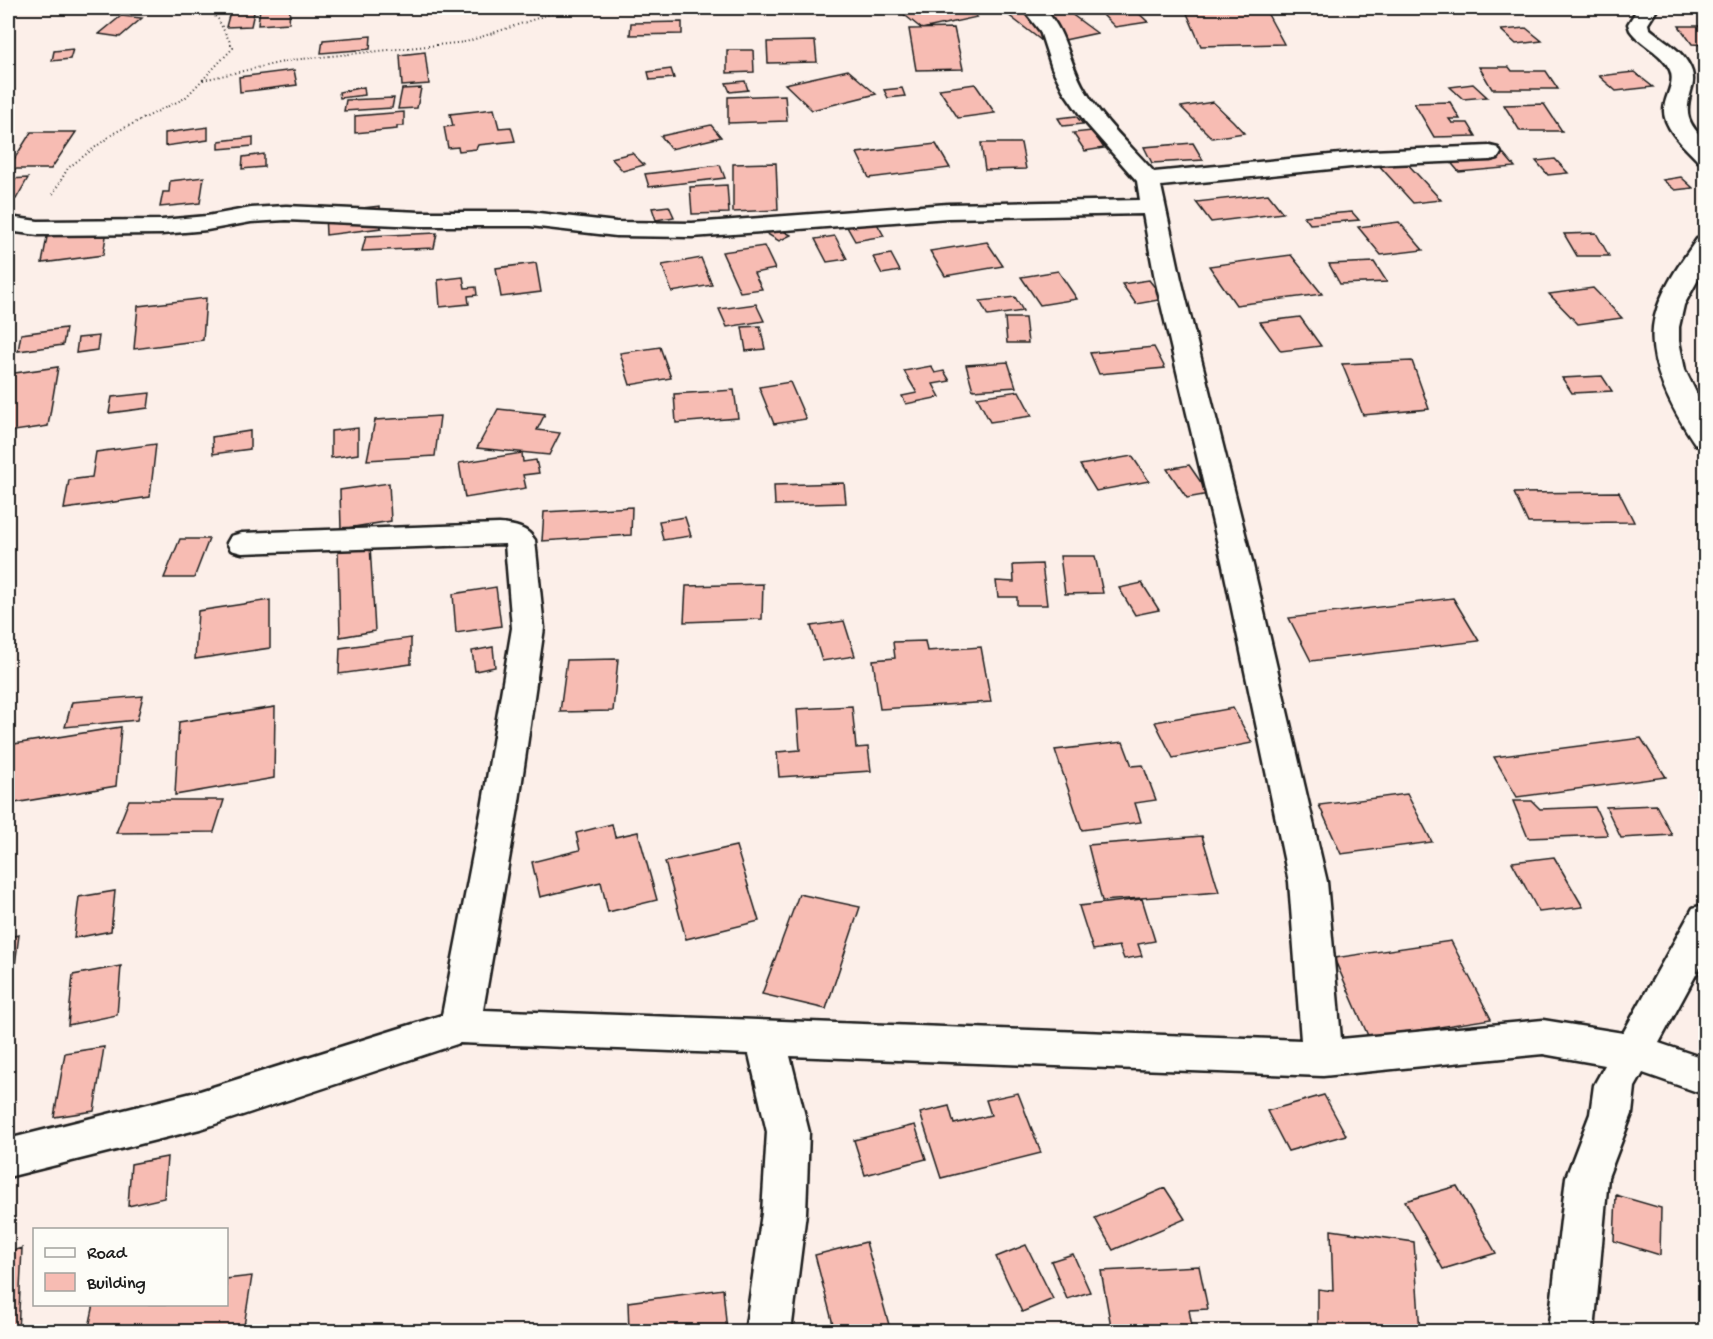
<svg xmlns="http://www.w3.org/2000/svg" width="1713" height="1339" viewBox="0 0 1713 1339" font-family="'Gochi Hand',sans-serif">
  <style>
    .building { fill: #f7bcb3; stroke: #1c1c1c; stroke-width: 1.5 }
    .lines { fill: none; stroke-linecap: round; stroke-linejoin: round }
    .minor-casing { stroke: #1c1c1c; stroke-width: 5 }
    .path { stroke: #1c1c1c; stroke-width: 2; stroke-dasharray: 1 3; stroke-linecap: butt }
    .minor { fill: #fdfcf7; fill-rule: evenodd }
  </style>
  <rect width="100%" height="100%" fill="#fcefe9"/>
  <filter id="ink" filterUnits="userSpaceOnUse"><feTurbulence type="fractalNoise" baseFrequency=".0167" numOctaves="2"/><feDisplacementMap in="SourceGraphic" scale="12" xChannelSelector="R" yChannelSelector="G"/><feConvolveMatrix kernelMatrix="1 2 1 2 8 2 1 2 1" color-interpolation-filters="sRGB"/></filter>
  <g filter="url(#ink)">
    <path class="building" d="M231,8H255L251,26L226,27Z
      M260,8H290L289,23L258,25Z
      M896,8H964L977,17L922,29Z
      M1020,8H1063L1097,33L1046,44L1003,11Z
      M1096,8H1133L1148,22L1115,27Z
      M1265,9L1284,44L1201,46L1186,11Z
      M121,16L142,18L120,37L99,34Z
      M682,22V34L630,35L631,23Z
      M1679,26H1699L1706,35V45L1692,44Z
      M954,28L963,69L916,70L909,29Z
      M1526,28L1542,41L1516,44L1501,30Z
      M371,36L370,49L321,53L323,40Z
      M815,41L817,62L768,63L767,42Z
      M73,49L70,59L52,61L54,51Z
      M727,50H753L754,72L727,73Z
      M425,52L429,84L402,86L400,55Z
      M1479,67H1509L1512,71H1546L1558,89H1492Z
      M671,69L674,78L650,80L648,72Z
      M294,70L297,85L240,92L239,77Z
      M848,70L876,94L812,110L785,84Z
      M1634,72L1653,87L1616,91L1599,76Z
      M745,81L748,90L730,92L726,83Z
      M975,84L995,113L958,118L939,89Z
      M1473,84L1487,97L1463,99L1450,87Z
      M364,87L365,95L340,98L339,92Z
      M421,88L417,108L398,109L402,89Z
      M902,88L905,96L888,98L884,90Z
      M785,95L787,121L728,123V97Z
      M394,98L392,108L344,111L346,100Z
      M1213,102L1233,121L1244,133L1212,138L1181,107Z
      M1450,102L1460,119H1449L1452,123H1468L1476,136L1434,137L1414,103Z
      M1544,104L1562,131H1520L1504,105Z
      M494,109L499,128L511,127L515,141L478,145L476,149L459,151L458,147L448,148L444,127L453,126L450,114Z
      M404,112V126H397V129L355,133V116Z
      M1076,116L1083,124L1063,126L1058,118Z
      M711,125L721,137L671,149L661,136Z
      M208,127V140L165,146V133Z
      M1092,131L1104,148L1085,151L1073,133Z
      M31,132H76L51,169H8Z
      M253,137V146L219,149V141Z
      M981,143H1021L1026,169L985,170Z
      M1193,143L1203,160L1152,163L1144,147Z
      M936,144L950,168L869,178L857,153Z
      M632,153L644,165L623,171L611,158Z
      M264,154V167L242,169L243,157Z
      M1504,154L1515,167L1459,172L1448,159Z
      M1403,159L1441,200L1413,203L1376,162Z
      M1555,159L1568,173L1548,175L1536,161Z
      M776,163L778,210L733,212V164Z
      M720,165L725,178L649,187L645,174Z
      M204,177L200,203L160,207L163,192H169L170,181Z
      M1681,177L1693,188L1675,190L1663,180Z
      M28,178L16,199H8V179Z
      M727,185L729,213L692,214L690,187Z
      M1268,194L1283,213L1211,222L1196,202Z
      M380,206L381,228L326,235L325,212Z
      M669,206L674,217L656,220L652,208Z
      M1352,212L1359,220L1310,224L1304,216Z
      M875,220L884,236L855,241L846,225Z
      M1399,222L1423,250L1381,255L1358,227Z
      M775,227L791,235L779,241L764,232Z
      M107,230L103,255L42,263L47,237Z
      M437,233L434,248L362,251L366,236Z
      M1596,233L1609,256H1577L1564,234Z
      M835,236L847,259L827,262L815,239Z
      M987,242L1003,266L945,276L930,251Z
      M764,246L775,269L754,273L762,289L740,292L722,252Z
      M891,254L900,271L882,274L873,257Z
      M1291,255L1322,294L1236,305L1209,266Z
      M701,258L712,285L672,292L662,265Z
      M1374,262L1387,282L1340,284L1329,264Z
      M536,263L541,292L501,297L496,268Z
      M1058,271L1077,299L1040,305L1021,277Z
      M463,277L465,288L476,287L477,295L468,296L469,304L440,307L438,280Z
      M1149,280L1164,299L1136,304L1122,284Z
      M1593,288L1622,318L1578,324L1549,294Z
      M1015,297L1023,311L988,316L980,301Z
      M206,298L203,340L134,349L138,306Z
      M756,304L764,321L727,327L719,309Z
      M1300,317L1321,346L1281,351L1260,322Z
      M1005,318H1025L1028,343H1007Z
      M760,326L765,349L746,351L742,327Z
      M66,328L63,345L18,351L21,334Z
      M99,336L97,350L76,353L78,338Z
      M660,347L671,378L630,385L620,353Z
      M1154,347L1165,368L1099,374L1090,353Z
      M1412,361L1429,409L1363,415L1342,364Z
      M1008,362L1016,387L973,390L966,365Z
      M931,366L935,373L944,371L950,381L933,384L940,397L906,404L902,396L917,393L904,371Z
      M58,367L48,426L8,432V374Z
      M1602,376L1612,391L1572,393L1562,378Z
      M790,382L806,419L774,424L759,387Z
      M734,390L738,418L676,423L674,394Z
      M1019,391L1032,416L990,422L977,397Z
      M150,393L148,408L109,413L112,397Z
      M498,409L545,414L537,430L560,433L549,455L477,448Z
      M440,416L435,456L367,460L375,420Z
      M358,428V454L331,458V431Z
      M250,431V449L213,454L212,437Z
      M156,444L150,497L64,509L69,480L92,477L96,452Z
      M522,453L523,462L536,460L539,473L523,475L526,488L465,498L459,463Z
      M1132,456L1149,481L1096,491L1080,465Z
      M1189,465L1209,494L1187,498L1167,469Z
      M389,483L391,521L341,529L340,490Z
      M844,483L846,503L775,505L774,485Z
      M1619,492L1634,522L1528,523L1514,493Z
      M632,507L631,535L542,541L544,512Z
      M685,517L691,536L663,540L659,521Z
      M180,539H209L194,578H164Z
      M370,545L375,631L340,637L338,550Z
      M1060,556H1095L1103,593L1065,594Z
      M1042,564L1047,605H1017V597H998L996,581L1014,582L1013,565Z
      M1142,583L1159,610L1135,615L1119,588Z
      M763,584L762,619L684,622L686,586Z
      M496,587L501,626L456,633L453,594Z
      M1453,598L1479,641L1311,661L1289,618Z
      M270,600V648L195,659L198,611Z
      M844,621L855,656L822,661L811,626Z
      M411,638V664L339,674L340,648Z
      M925,641L927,651L981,647L991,702L880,709L873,660L895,658L893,642Z
      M493,647L495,667L475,671L472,651Z
      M618,659L613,711L560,712L567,660Z
      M143,696L137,720L65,727L72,702Z
      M852,706L856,748L868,747L871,771L779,777L777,752L800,750L797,709Z
      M275,707L274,778L175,795L179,722Z
      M1233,708L1252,743L1173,758L1155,722Z
      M121,727L116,786L8,804V745Z
      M1641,738L1666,777L1517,797L1494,757Z
      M1123,742L1132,766L1143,765L1156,800L1135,803L1141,822L1082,830L1055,750Z
      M1407,794L1432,842L1341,854L1319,805Z
      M129,800H224L214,832L116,833Z
      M1513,801H1532L1540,809L1595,807L1608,835L1528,838Z
      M1656,805L1672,835L1621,838L1606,807Z
      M612,824L615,837L638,832L657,900L608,912L601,882L540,897L532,862L580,850L576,833Z
      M1202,836L1219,892L1102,901L1088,845Z
      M736,846L759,921L686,939L665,862Z
      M1554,857L1583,907L1539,912L1512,862Z
      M115,891L111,931L74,938L79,897Z
      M799,894L860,907L826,1009L762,994Z
      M1142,899L1155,941L1138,944L1142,956L1124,959L1119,946L1093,950L1079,906Z
      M19,935L11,995L8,996V937Z
      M1451,941L1491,1019L1369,1038L1334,958Z
      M121,966L117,1015L68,1025L73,975Z
      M104,1047L94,1111L54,1117L65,1053Z
      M1018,1093L1041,1153L941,1178L920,1113L949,1106L954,1124L991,1115L986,1100Z
      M1324,1095L1346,1135L1288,1151L1267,1111Z
      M915,1125L926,1159L865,1175L854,1140Z
      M167,1157L164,1198L128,1206L131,1164Z
      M1457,1186L1496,1253L1443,1269L1405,1201Z
      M1165,1188L1185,1219L1113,1250L1095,1218Z
      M1616,1195L1661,1208L1660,1255L1614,1241Z
      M1331,1230L1414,1242L1420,1332H1318V1289L1333,1291Z
      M866,1242L891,1332H835L815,1255Z
      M1026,1245L1053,1299L1022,1312L996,1257Z
      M22,1248L18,1332H8V1252Z
      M1073,1254L1090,1292L1067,1299L1051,1261Z
      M1199,1266L1208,1309L1189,1310L1193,1332H1112L1101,1271Z
      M252,1276L243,1332H88L94,1304H226V1279Z
      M723,1289L727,1332H629L628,1302Z"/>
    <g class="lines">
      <g class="minor-casing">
        <path id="minor" d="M1022,8H1043C1066,29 1069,64 1085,90C1103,121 1131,146 1154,172L1371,151L1490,146L1498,148L1501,153L1498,158L1490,160L1371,165L1161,186L1181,279L1252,561L1327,882L1341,1039L1543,1020L1623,1033L1693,908L1706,904V956L1659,1043L1706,1059V1095L1643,1073L1635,1087L1632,1114L1608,1177L1594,1332H1548L1566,1177L1590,1114L1594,1085L1605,1065L1543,1054L1323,1076L790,1056L809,1132L806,1213L791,1332H745L762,1213L767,1132L749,1054L460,1043L200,1129L8,1177V1139L200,1091L442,1015L482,808L512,628L505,544L242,553L231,550L227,543L231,536L242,533L499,524C514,525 527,527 535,540L544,628L518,808L483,1010L1301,1040L1289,882L1222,561L1155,279L1143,214L948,218L692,237L616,236L530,226H420L286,220L251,222L207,230L162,234L38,235L8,231V217L38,221L162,220L207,216L251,208L286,206L420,212H530L616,222L692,223L948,204L1140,200L1137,181L1085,122L1063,90L1052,68L1040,31Z
          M1638,8H1658L1648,24L1649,28C1664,41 1686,52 1692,72C1694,79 1693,85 1691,91C1684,116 1688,123 1706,142V163L1698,161C1686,148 1664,129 1664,111C1664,96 1676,84 1670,70C1662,52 1640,45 1630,30L1628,24Z
          M1706,237V265L1684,305L1679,327V341L1685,370L1706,413V448L1696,445C1672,410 1644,360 1655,316C1662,288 1681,262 1697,239Z"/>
      </g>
      <path class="path" d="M203,80L292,60L466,42L568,8
        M53,194L68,168L114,133L185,98L233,48L218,19L210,12L221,8"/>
      <use href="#minor" class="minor"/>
    </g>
  </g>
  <rect width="1713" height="1339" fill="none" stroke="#fdfcf7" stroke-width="30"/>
  <rect x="15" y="15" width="1683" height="1309" fill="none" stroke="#1c1c1c" stroke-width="2" filter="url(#ink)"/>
  <rect x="33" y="1228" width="195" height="78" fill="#fdfcf7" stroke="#a3a29f" stroke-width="1.5"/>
  <rect x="45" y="1248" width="30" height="9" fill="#fdfcf7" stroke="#a3a29f" stroke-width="1.5"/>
  <text x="87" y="1258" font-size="18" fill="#1c1c1c">Road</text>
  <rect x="45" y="1273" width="30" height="18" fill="#f7bcb3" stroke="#a3a29f" stroke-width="1.5"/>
  <text x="87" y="1288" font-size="18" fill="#1c1c1c">Building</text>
</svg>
